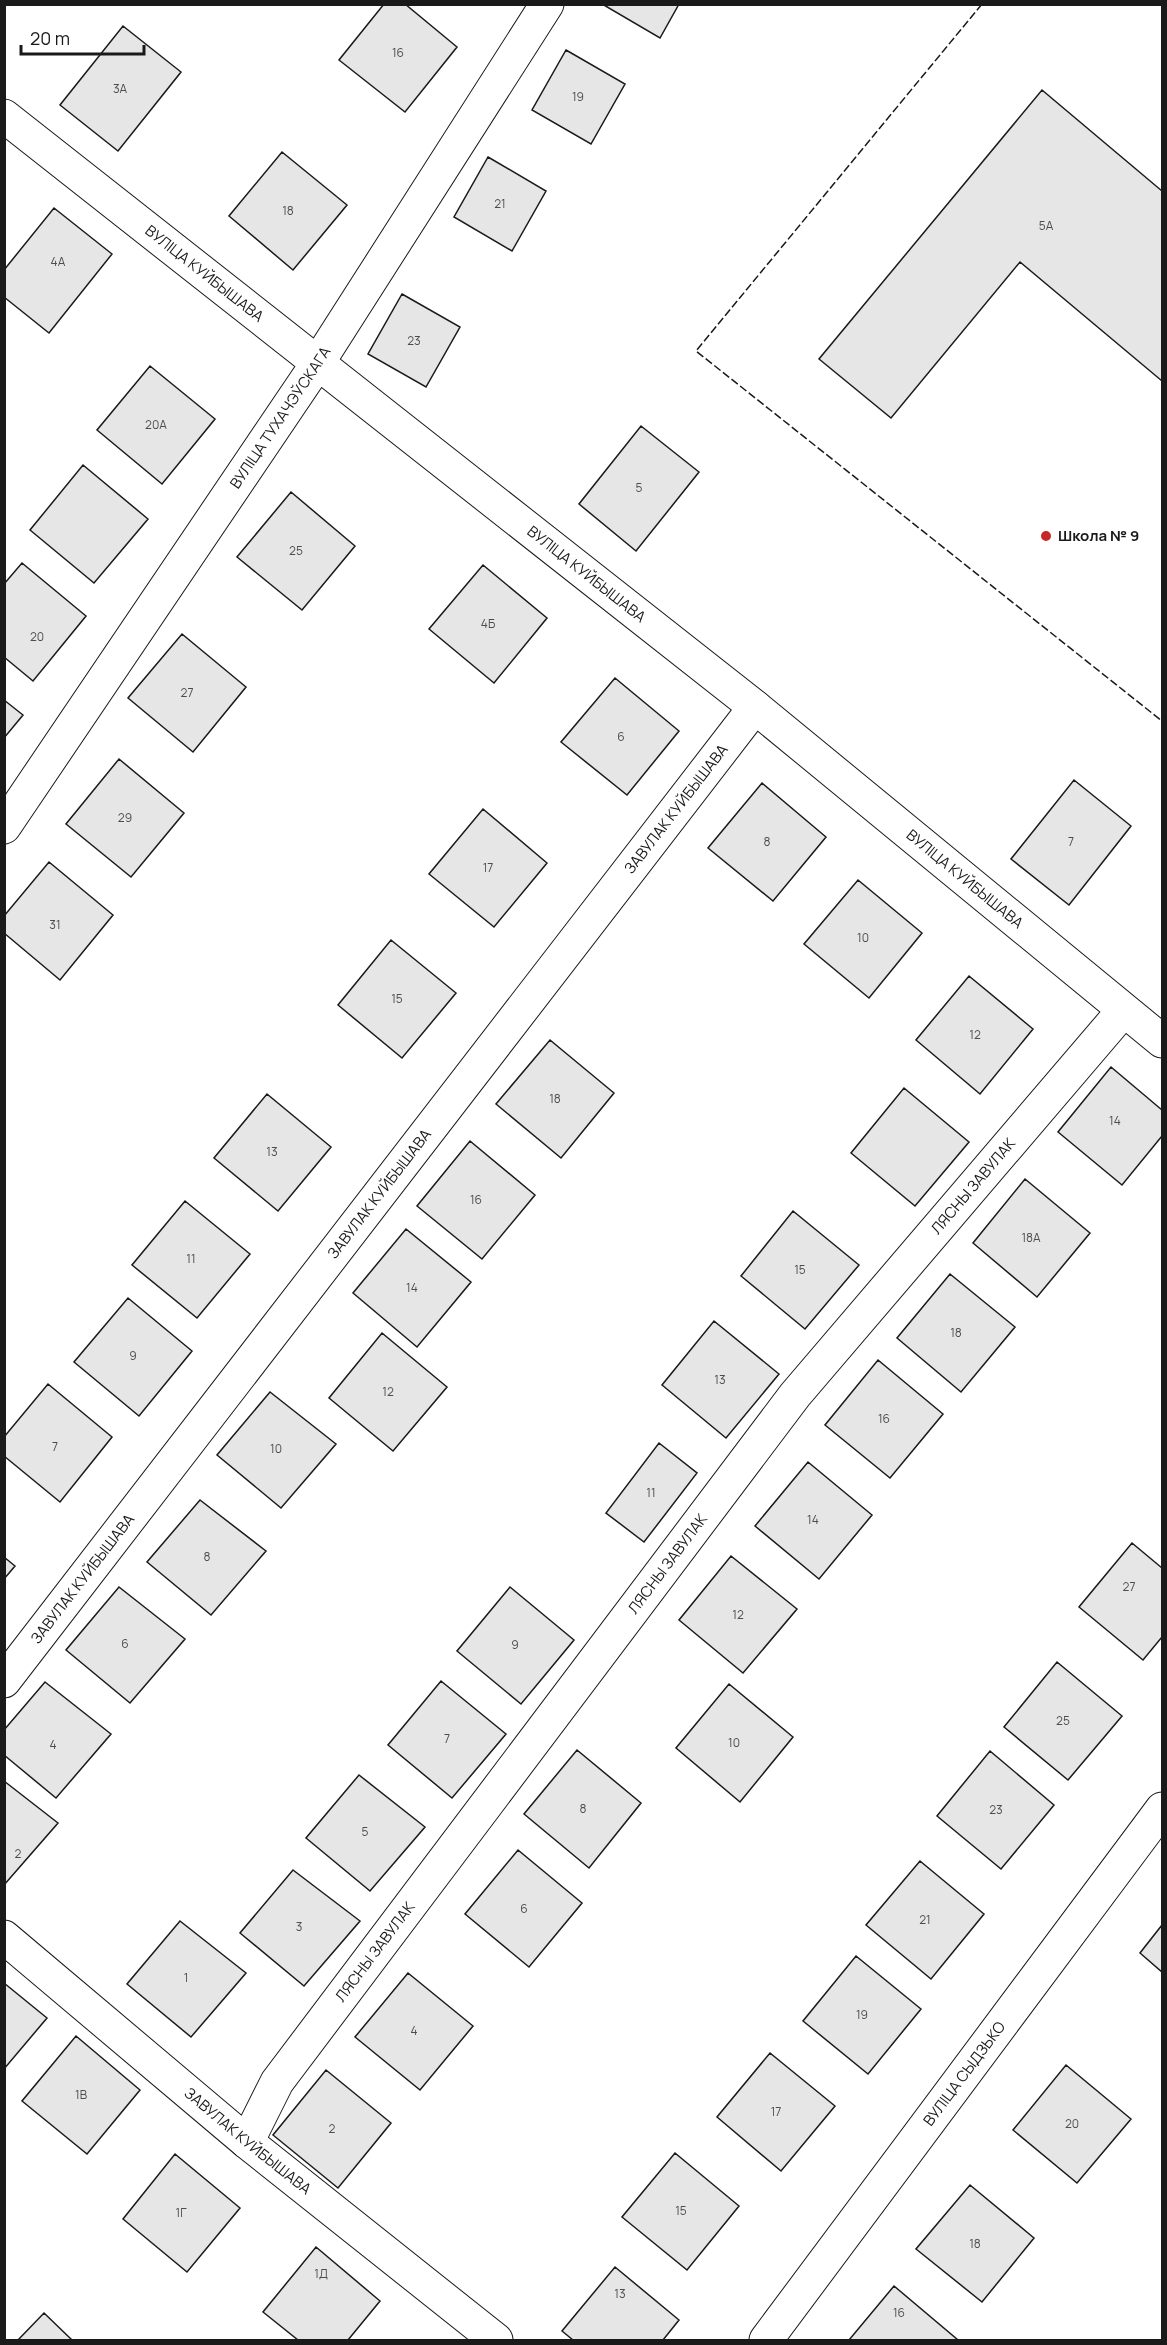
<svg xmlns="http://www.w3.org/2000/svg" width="1167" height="2345" viewBox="0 0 1167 2345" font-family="Manrope,sans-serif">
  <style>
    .building { fill: #e6e6e6; stroke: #1a1a1a; stroke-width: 1.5 }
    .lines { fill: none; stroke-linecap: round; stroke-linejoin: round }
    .street-casing { stroke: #1a1a1a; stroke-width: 35 }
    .secondary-casing { stroke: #1a1a1a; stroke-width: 35 }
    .street { stroke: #fff; stroke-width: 33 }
    .secondary { stroke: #fff; stroke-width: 33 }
    .fence { stroke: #1a1a1a; stroke-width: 1.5; stroke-dasharray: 8 3; stroke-linecap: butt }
    .poi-dot { fill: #c62828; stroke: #fff; stroke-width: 2 }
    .labels { text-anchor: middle; stroke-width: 4.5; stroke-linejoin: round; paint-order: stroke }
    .number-label { font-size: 12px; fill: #4d4d4d }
    .street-label { font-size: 15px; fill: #1a1a1a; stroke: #fff }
    .poi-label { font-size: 15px; font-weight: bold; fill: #1a1a1a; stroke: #fff; text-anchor: start }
  </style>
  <rect width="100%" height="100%" fill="#fff"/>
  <path class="building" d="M384,4H405L457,47L405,112L339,60Z
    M602,4H679L660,38Z
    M123,26L181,72L118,151L60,105Z
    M566,50L625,84L591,144L532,110Z
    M1042,90L1162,191V381L1020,262L891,418L819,359Z
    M282,152L347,205L293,270L229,216Z
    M488,157L546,191L512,251L454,217Z
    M54,208L112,254L49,333L4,297V270Z
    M402,294L460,327L426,387L368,354Z
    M150,366L215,419L162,484L97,430Z
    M641,426L699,472L636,551L579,504Z
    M83,465L148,519L94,583L30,530Z
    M291,492L355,546L302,610L237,557Z
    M22,563L86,616L33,681L4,657V584Z
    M483,565L547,618L494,683L429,629Z
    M182,634L246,687L193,752L128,698Z
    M615,678L679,731L627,795L561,742Z
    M4,700L23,715L4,738Z
    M119,759L184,813L131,877L66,824Z
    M1074,780L1131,826L1069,905L1011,859Z
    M762,783L826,837L773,901L708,848Z
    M483,809L547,863L494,927L429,874Z
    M49,862L113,915L60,980L4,933V916Z
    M858,880L922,933L869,998L804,944Z
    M391,940L456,993L402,1058L338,1005Z
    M969,976L1033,1029L980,1094L916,1040Z
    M550,1040L614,1093L561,1158L496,1104Z
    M1111,1067L1162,1110V1136L1122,1185L1058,1132Z
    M904,1088L969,1142L915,1206L851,1153Z
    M267,1094L331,1147L278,1211L214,1158Z
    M470,1141L535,1195L482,1259L417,1206Z
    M1025,1179L1090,1233L1037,1297L973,1243Z
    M185,1201L250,1254L197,1318L132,1265Z
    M793,1211L859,1265L805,1329L741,1276Z
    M406,1229L471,1282L417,1347L353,1293Z
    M950,1274L1015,1327L961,1392L897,1338Z
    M128,1298L192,1351L139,1416L74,1362Z
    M714,1321L779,1374L726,1438L662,1385Z
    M382,1333L447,1387L393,1451L329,1398Z
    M878,1360L943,1414L890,1478L825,1425Z
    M48,1384L112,1437L60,1502L4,1456V1437Z
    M270,1392L336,1444L281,1508L217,1455Z
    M659,1443L697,1473L644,1542L606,1513Z
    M808,1462L872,1515L819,1579L755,1526Z
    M200,1500L266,1551L211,1615L147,1562Z
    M1132,1543L1162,1568V1637L1143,1660L1079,1607Z
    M731,1556L797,1609L743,1673L679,1620Z
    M4,1557L15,1566L4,1579Z
    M119,1587L185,1639L130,1703L66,1650Z
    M510,1587L574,1640L521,1704L457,1651Z
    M1057,1662L1122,1716L1068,1780L1004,1727Z
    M441,1681L506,1734L452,1798L388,1745Z
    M45,1682L111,1734L56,1798L4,1755V1730Z
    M729,1684L793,1737L740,1802L676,1748Z
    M577,1750L641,1803L589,1868L524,1814Z
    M990,1751L1054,1805L1001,1869L937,1816Z
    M359,1775L425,1827L370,1891L306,1838Z
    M4,1781L58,1823L4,1885Z
    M518,1850L582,1903L529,1967L465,1914Z
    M920,1861L984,1914L931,1979L866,1925Z
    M293,1870L360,1921L304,1986L240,1933Z
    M180,1921L246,1973L191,2037L127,1984Z
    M1162,1925V1972L1140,1953Z
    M856,1956L921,2009L868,2074L803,2021Z
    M408,1973L473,2026L420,2090L355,2037Z
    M4,1983L47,2018L4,2069Z
    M76,2036L140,2090L87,2154L22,2101Z
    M770,2053L835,2106L781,2171L717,2117Z
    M1066,2065L1131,2119L1077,2183L1013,2130Z
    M326,2070L391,2123L338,2188L273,2135Z
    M675,2153L739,2206L687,2270L622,2217Z
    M175,2154L240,2208L187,2272L123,2219Z
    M970,2185L1034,2238L982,2302L916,2249Z
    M316,2247L380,2301L348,2340H298L263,2312Z
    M615,2267L679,2320L663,2340H573L562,2331Z
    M894,2286L958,2340H849Z
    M44,2313L72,2340H18Z"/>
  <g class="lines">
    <g class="street-casing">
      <g id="street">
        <path id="s1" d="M4,116L755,707L1162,1041"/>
        <path id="s2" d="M4,827L317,364L547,4"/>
        <path id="s3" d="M4,1681L755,707"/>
        <path id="s4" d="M4,1937L247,2142L496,2340"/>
        <path id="s5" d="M247,2142L277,2082L795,1395L1123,1011"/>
      </g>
    </g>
    <g class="secondary-casing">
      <g id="secondary">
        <path id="s6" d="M766,2340L1162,1809"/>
      </g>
    </g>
    <use href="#street" class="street"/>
    <use href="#secondary" class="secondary"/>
    <path class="fence" d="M982,4L696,351L1162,721"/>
  </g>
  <circle class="poi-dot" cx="1046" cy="536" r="6"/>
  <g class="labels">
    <g class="number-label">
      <text x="398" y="57">16</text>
      <text x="120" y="93">3А</text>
      <text x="578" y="101">19</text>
      <text x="500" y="208">21</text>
      <text x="288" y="215">18</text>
      <text x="1046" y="230">5А</text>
      <text x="58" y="266">4А</text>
      <text x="414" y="345">23</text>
      <text x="156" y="429">20А</text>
      <text x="639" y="492">5</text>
      <text x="296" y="555">25</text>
      <text x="488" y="628">4Б</text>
      <text x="37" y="641">20</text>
      <text x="187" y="697">27</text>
      <text x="621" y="741">6</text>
      <text x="125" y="822">29</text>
      <text x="767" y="846">8</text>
      <text x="1071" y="846">7</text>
      <text x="488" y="872">17</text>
      <text x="55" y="929">31</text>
      <text x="863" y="942">10</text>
      <text x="397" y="1003">15</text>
      <text x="975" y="1039">12</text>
      <text x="555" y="1103">18</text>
      <text x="1115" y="1125">14</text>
      <text x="272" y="1156">13</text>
      <text x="476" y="1204">16</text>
      <text x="1031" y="1242">18А</text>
      <text x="191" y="1263">11</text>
      <text x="800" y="1274">15</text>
      <text x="412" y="1292">14</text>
      <text x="956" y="1337">18</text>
      <text x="133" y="1360">9</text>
      <text x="720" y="1384">13</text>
      <text x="388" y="1396">12</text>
      <text x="884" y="1423">16</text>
      <text x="55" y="1451">7</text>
      <text x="276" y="1453">10</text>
      <text x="651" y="1497">11</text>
      <text x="813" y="1524">14</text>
      <text x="207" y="1561">8</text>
      <text x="1129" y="1591">27</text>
      <text x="738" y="1619">12</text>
      <text x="125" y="1648">6</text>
      <text x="515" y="1649">9</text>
      <text x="1063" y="1725">25</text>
      <text x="447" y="1743">7</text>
      <text x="734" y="1747">10</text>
      <text x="53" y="1749">4</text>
      <text x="583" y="1813">8</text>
      <text x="996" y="1814">23</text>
      <text x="365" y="1836">5</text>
      <text x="18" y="1858">2</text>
      <text x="524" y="1913">6</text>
      <text x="925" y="1924">21</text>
      <text x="299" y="1931">3</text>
      <text x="186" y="1982">1</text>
      <text x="862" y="2019">19</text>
      <text x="414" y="2035">4</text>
      <text x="81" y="2099">1В</text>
      <text x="776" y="2116">17</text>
      <text x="1072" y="2128">20</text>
      <text x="332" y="2133">2</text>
      <text x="681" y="2215">15</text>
      <text x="181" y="2217">1Г</text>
      <text x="975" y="2248">18</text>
      <text x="321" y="2278">1Д</text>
      <text x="620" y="2298">13</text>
      <text x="899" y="2317">16</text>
    </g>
    <g class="street-label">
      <text dy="5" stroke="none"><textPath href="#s1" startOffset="255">ВУЛІЦА КУЙБЫШАВА</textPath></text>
      <text dy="5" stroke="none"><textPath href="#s2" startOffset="494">ВУЛІЦА ТУХАЧЭЎСКАГА</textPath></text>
      <text dy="5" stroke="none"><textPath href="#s1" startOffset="741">ВУЛІЦА КУЙБЫШАВА</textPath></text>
      <text dy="5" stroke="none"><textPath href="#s3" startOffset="1101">ЗАВУЛАК КУЙБЫШАВА</textPath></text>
      <text dy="5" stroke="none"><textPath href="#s1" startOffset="1227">ВУЛІЦА КУЙБЫШАВА</textPath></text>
      <text dy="5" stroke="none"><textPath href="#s5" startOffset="1202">ЛЯСНЫ ЗАВУЛАК</textPath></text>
      <text dy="5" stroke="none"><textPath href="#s3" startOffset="615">ЗАВУЛАК КУЙБЫШАВА</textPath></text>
      <text dy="5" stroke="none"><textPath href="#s5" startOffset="716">ЛЯСНЫ ЗАВУЛАК</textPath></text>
      <text dy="5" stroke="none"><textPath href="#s3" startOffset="129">ЗАВУЛАК КУЙБЫШАВА</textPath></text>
      <text dy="5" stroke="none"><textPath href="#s5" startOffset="230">ЛЯСНЫ ЗАВУЛАК</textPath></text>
      <text dy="5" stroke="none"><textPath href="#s6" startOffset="332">ВУЛІЦА СЫДЗЬКО</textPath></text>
      <text dy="5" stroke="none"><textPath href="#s4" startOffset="318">ЗАВУЛАК КУЙБЫШАВА</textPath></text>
    </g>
    <g class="poi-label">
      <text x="1058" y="541">Школа № 9</text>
    </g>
  </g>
  <rect width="1167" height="2345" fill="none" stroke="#1a1a1a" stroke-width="12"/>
  <path d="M21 45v9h123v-9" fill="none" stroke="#1a1a1a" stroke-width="3"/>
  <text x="30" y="45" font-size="18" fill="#1a1a1a" stroke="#ffffff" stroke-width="4.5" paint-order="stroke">20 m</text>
</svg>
